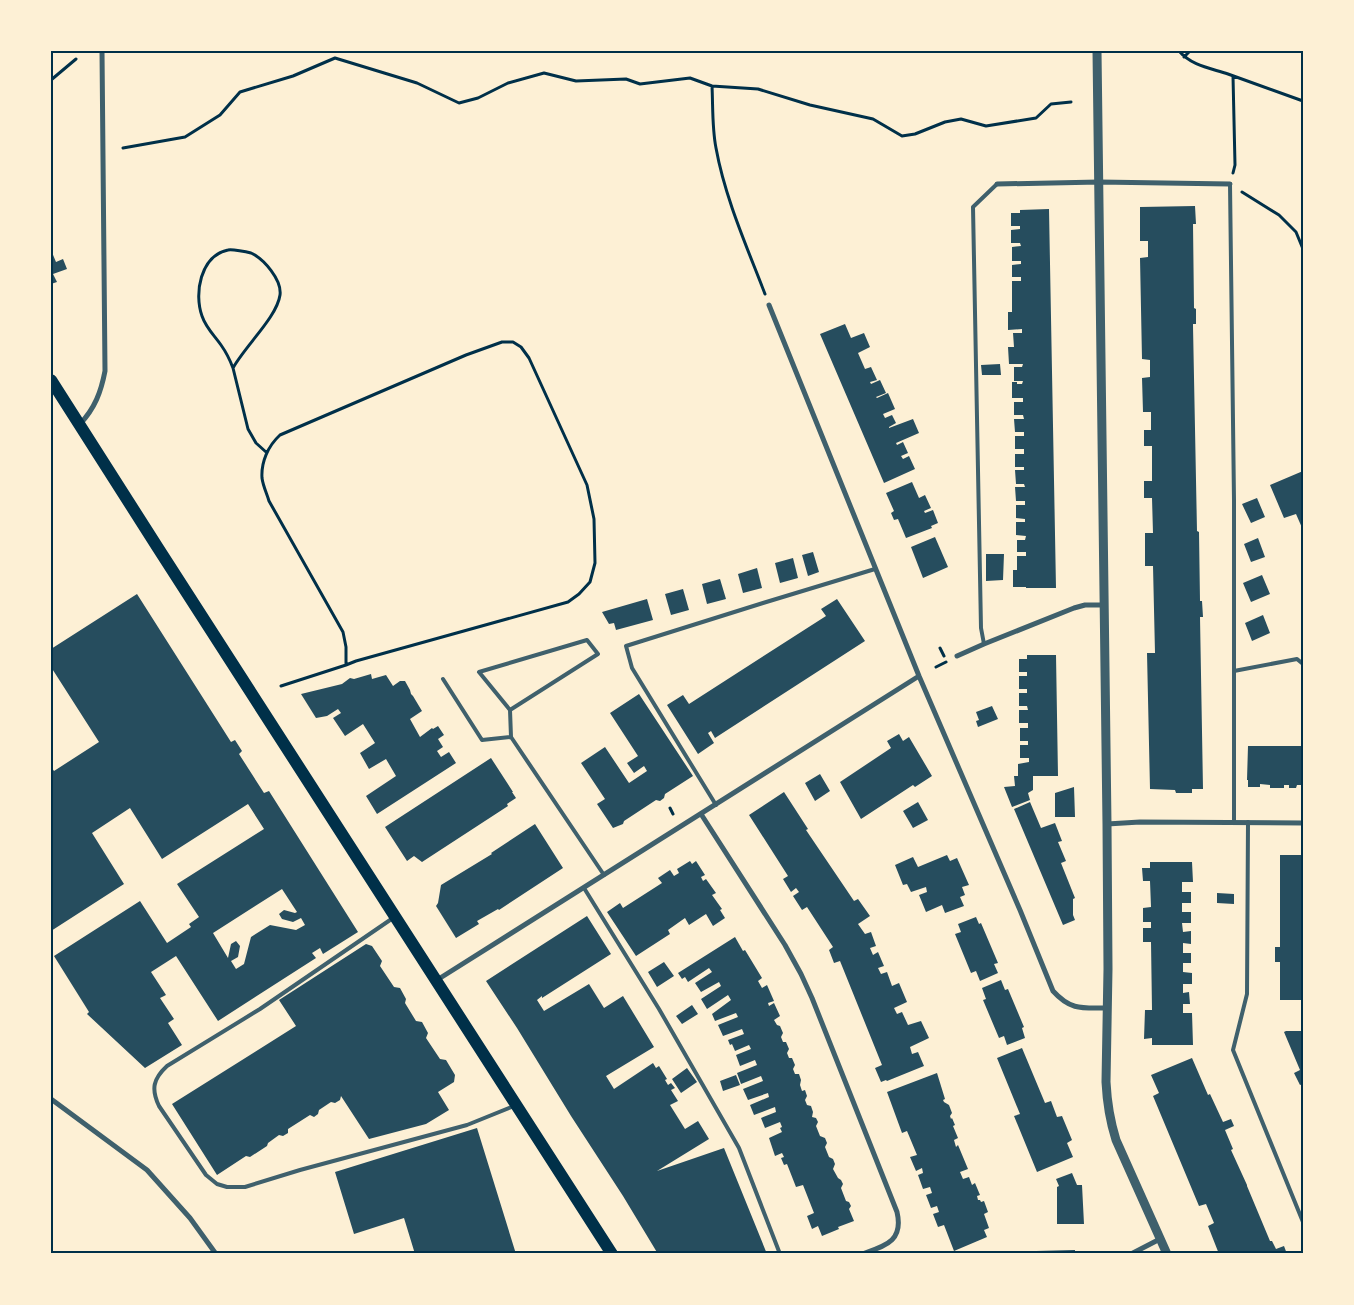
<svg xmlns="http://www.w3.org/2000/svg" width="1354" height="1305" viewBox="0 0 1354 1305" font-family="'Roboto Condensed',sans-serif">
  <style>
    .building { fill: #264d5e; fill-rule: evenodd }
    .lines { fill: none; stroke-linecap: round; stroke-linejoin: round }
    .path { stroke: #003049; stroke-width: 3 }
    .service { stroke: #3f606c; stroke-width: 4 }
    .minor { stroke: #3f606c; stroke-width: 5 }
    .tertiary { stroke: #3f606c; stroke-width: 9 }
    .primary { stroke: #003049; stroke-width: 12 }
    .neatline { fill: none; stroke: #003049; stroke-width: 2 }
  </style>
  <rect width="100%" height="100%" fill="#fdf0d5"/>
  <path class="building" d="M1195,206L1196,224H1193L1194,308L1196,309V324H1193V326L1197,531L1199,532L1200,601H1202L1203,617H1200L1203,789H1192V793H1176L1175,790L1150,789L1147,653H1155L1153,566H1145V533H1153L1152,498H1144V481H1152V446H1144V430H1151V412H1143L1142,378L1150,377V360L1142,359L1140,258L1148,257V241H1140V207Z
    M1049,209L1056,588H1026V587H1013V570H1017V556H1026V552H1017V540H1025L1026,536L1016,535V522H1025V519L1016,518V505H1025V501H1016L1015,487H1025L1024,484H1016L1015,470H1024V467H1015V454H1024V449H1015V436H1024V432H1015L1014,419H1024L1023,415H1014V402H1023V398H1012V382H1017V384H1022L1023,381H1014V367H1022L1023,364H1009L1008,347H1014L1013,333H1022V329L1008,330V312H1012V281H1021V277H1012V265L1021,264V261H1012V247L1021,246L1020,243H1011V230L1020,229V226H1011V213H1020V210Z
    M51,250L56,262L63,259L67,269L53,274L57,282L51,284Z
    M845,324L851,338L864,333L870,347L858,353L865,369L871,367L877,380L870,382L871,384L880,380L886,393L876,397L877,398L888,393L895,409L883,414L885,418L892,415L896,423L889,427V428L913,419L919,433L896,443L897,445L903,442L908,453L901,456L903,459L909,456L915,469L884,483L820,334Z
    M1000,364L1001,375H982L981,365Z
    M1303,471V530L1296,514L1284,518L1270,485Z
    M912,482L919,498L925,495L931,508L924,511L925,513L933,510L938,523L931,526L932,528L906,538L898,519L894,520L891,513L894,511L886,493Z
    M1257,498L1265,517L1251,523L1242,504Z
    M935,537L948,567L923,578L911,547Z
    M1258,538L1265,557L1251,562L1244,544Z
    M813,552L819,572L808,576L802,555Z
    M986,554H1004L1003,580L986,581Z
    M793,558L798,578L780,583L775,563Z
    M757,568L762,588L743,593L738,574Z
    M1262,575L1270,594L1251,602L1243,583Z
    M720,579L726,599L707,604L702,584Z
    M683,589L689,610L671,615L665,594Z
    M137,594L231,742L235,740L242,751L239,754L264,793L269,791L358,932L323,954L320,948L312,953L316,958L218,1021L176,956L151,972L166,995L160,998L174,1019L168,1023L182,1045L145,1068L87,1014L89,1012L54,956L140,901L167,943L191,927L189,924L199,917L177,884L264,829L248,804L162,859L130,808L92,833L124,884L51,931V767L54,771L99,742L51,667V649ZM282,889L297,912L295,913L284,910L279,914L282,919L293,922L301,918L305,925L296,930L270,925L251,937L244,964L236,969L231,961L238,957L240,946L236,941L231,944L228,958L213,933Z
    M647,599L653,620L616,630L614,623L609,624L602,612Z
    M837,599L865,641L715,738L711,731L708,733L714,743L698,754L667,705L683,695L689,704L826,616L821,609Z
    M1263,615L1270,633L1252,641L1245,623Z
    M1027,655H1056L1058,776H1033V790L1028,793L1030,800L1012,807L1004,787L1015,786L1014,776H1018V764L1029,762V758H1020V745H1028V741H1020V728H1028V723H1019V710H1028L1027,706H1019V693H1027V689H1019V676H1027V672H1019V659H1027Z
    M371,674L372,679L386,675L393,686L400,681H405L410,690L411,694L413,696L422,711L410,719L420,737L432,728L433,729L438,726L444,735L438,739L443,747L437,751L441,757L449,752L456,763L377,814L366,796L396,776L386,759L369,769L360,753L375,743L363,724L345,736L333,718L341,713L338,709L327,716L316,718L301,694L342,684L350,678L354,679Z
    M639,694L693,776L665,794L664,798L660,801L656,800L624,821L623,824L613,828L597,804L605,799L581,763L605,747L629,783L647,771L644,766L634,773L627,763L638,756L610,713Z
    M992,706L998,719L978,727L976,721L979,720L976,712Z
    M899,734L903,741L909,737L932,776L915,787L913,785L861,819L840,782L891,748L887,741Z
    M1248,746H1303V785H1297L1296,788H1289V785H1284V788H1270V785L1260,784V787H1248V780H1247Z
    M491,758L513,792H512L516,798L507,804L508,806L422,862L414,856L407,861L385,827Z
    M820,774L830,791L815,801L805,783Z
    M1074,787L1075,817H1055V793Z
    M784,792L808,829L806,830L854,901L858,899L870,916L858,924L865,934L871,932L876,946L870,948L873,955L878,952L884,966L878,968L881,974L887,972L892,986L899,983L907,1002L894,1008L897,1014L902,1012L908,1025L921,1021L929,1038L910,1047L912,1054L918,1052L924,1066L887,1081L886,1080L881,1082L875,1068L882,1065L840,961L834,963L829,950L833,947L807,907L802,910L793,896L799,892L796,888L791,892L783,879L788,876L749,815Z
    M918,802L928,820L913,828L903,811Z
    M1030,802L1041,828L1055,823L1062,841L1058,842L1066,861L1061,863L1075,898L1073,899V915L1075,920L1063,925L1014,809Z
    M535,824L563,868L499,910L498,909L477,921L479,924L456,938L436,906L438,903L441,885L492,854L491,853Z
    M947,855L950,861L957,858L969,885L962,887L965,895L960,897L964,906L945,913L942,905L926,912L919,895L927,892L926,887L911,892L907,884L903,885L895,865L913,857L918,867Z
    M1280,855H1303V1000H1280V962H1275V947H1280Z
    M690,861L692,864L696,861L705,875L701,877L703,881L706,879L716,893L712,895L722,909L720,910L725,918L713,926L706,914L689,925L685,918L668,930L670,934L636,956L607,912L620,903L623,908L662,883L658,878L670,870L674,876L679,873L677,869Z
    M1150,862H1192L1193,882H1182V892H1191V903H1182V912H1191V923H1182L1183,932L1191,931V944L1183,943V953H1191V963H1183V972L1192,973V984H1183V993L1189,992L1190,1004H1183V1013H1192L1193,1045H1152V1038L1144,1039L1145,1010H1152L1151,942H1143V928H1151V922H1143V908L1151,907L1150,881H1143L1142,868H1150Z
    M1217,893L1234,894V904L1217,903Z
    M587,916L611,954L542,998V996L537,1000L544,1011L589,984L604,1008L623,996L654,1047L606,1076L614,1089L653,1063L656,1068L659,1066L667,1079L665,1080L668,1085L671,1083L675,1088L671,1090L678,1101L670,1105L685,1129L698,1121L709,1139L657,1171L724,1148L767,1254H658L623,1196L571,1116L517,1028L486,981Z
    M976,917L979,924L981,923L998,963L994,964L998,973L980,981L976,971L971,973L955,934L961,932L958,924Z
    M735,937L743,951L745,950L762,978L758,981L762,988L767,985L774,1001L768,1003L769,1006L774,1003L780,1016L774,1020L777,1025L780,1026L783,1033L781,1037L783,1042H786L789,1049L787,1053L789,1058H792L795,1065L793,1069L795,1074H799L801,1080L800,1085L802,1091L805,1090L807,1096L805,1100L807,1105L811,1106L813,1112L812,1117L816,1118L818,1122L816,1126L820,1136L825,1138L827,1143L825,1147L829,1157L833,1159L835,1164L833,1169L838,1178L841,1180L843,1184L841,1188L846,1201L849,1202L851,1206L849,1209L854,1221L838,1227L839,1229L822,1236L818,1226L812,1229L807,1216L814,1213L803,1185L796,1187L787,1164L784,1165L781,1158L784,1157L782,1153L775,1156L769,1138L782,1132L780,1128L782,1127L780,1122L765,1128L761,1118L776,1112L775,1107L754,1115L750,1105L769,1097L768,1093L748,1100L743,1089L763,1081L761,1076L741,1084L737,1073L757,1065L755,1060L740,1066L736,1055L751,1049L749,1045L735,1051L732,1044L730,1045L728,1040L744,1034L742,1029L723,1036L718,1025L738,1017L736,1013L715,1021L712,1014L731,1000L728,995L707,1009L701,999L721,986L719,982L701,992L695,983L712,972L709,968L688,982L685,977L682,979L678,973Z
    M366,944L372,946L382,961L380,966L394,987L400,988L406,999L405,1003L416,1021L422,1022L428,1033L426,1038L440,1059L446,1060L455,1075L454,1082L438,1092L449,1110L426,1124L369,1139L341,1096L340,1100L335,1103L331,1102L319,1110L318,1114L314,1117L310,1115L288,1129V1133L283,1136L279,1135L268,1143L267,1146L250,1157L246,1156L217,1175L172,1104L296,1026L279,1000Z
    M664,962L674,976L657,987L648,972Z
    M1001,980L1005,990L1008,989L1024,1027L1022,1028L1025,1038L1007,1045L1004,1036L999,1038L983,1000L986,999L982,988Z
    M692,1005L698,1014L682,1024L676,1016Z
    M1286,1031H1303V1084L1300,1085L1294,1073L1300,1070L1284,1032Z
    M1022,1048L1045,1103L1051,1101L1057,1117L1062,1116L1072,1140L1067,1143L1073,1157L1037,1172L1014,1116L1020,1114L997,1058Z
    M1192,1058L1208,1095L1210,1094L1223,1122L1231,1119L1234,1126L1225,1130L1233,1149L1231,1150L1247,1185V1186L1270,1241H1272L1276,1249L1284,1246L1287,1254H1219L1208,1226L1214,1223L1206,1204L1199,1206L1153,1096L1159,1093L1151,1075Z
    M687,1068L697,1082L681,1093L672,1079Z
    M937,1073L945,1099L943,1100L944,1102L949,1105L952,1113L950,1116L951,1119L952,1118L955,1125L953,1126L958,1138L954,1140L956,1147L958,1145L968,1169L960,1172L963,1179L969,1177L972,1185L975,1183L980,1195L977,1196L978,1200H980L981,1202L984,1201L988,1212L984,1214L989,1228L984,1230L987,1237L954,1251L944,1225L938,1227L933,1214L939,1212L937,1206L931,1208L926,1195L932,1193L930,1187L923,1189L918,1175L923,1173L922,1168L916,1171L910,1157L917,1155L907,1131L902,1133L887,1092Z
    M736,1075L740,1085L723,1091L720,1081Z
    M477,1128L516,1254H415L404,1218L354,1234L335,1172Z
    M1072,1173L1077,1185H1082L1084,1224H1057V1187L1059,1186L1056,1179Z
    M1075,1250V1254H1036V1251Z"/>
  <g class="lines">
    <path class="path" d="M1179,51C1192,66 1210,68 1228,74C1253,83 1278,92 1303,101
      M1184,57L1190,51
      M1233,76L1235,165L1233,173
      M51,80L76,59
      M712,86C713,106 712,128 716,148C725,198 747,247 765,294
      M123,148L185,137L220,115L240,92L293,76L335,58L417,83L459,103L478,98L508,83L544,73L576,81L626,79L640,84L690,78L712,86L758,89L810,105L873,119L902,136L915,134L945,122L961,119L986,126L1036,118L1051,104L1071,102
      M1242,192L1279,215L1296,232L1303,249
      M233,368C230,360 226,352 221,345C214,335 206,328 202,316C194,294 200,256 228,250C232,249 247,252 251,253C264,259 282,280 280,295C277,317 245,346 233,368L248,429L256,443L266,452
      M940,648L944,656
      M936,667L946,662
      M281,686L346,665L356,661L568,602L579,594L590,582L595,563L594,519L587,485L529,358L521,347L513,342H502L466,355L280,435C268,446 261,462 262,478C263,486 267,494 269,501L343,632L346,647V665
      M670,808L673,814"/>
    <path class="service" d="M1230,184L1234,500V822
      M984,644L981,628L973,207L997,184
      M1234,671L1297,659L1303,664
      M443,679L482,740L511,737
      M510,710L479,672L587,640L598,654L510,710L511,737L604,875
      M716,805L632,668L626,646L763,603L875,569
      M1248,822L1247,994L1233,1050L1303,1222
      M584,888L659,1009L739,1148L780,1254
      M393,918L260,1009L167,1066C153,1079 151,1089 159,1106L206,1175L217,1184L227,1187H245L300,1170L467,1125L514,1106"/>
    <path class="minor" d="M997,184L1099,182L1230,184
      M769,305L919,676L1020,910L1053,991C1071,1011 1083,1008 1108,1008
      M80,424C95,408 101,392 105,371L102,51
      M957,656L984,644L1074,608L1085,605H1105
      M701,814L785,945L801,974L812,998L897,1212C904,1242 884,1246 862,1254
      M1107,824L1140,822L1303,823
      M437,980L919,676
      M51,1099L147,1170L190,1218L216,1254
      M1131,1254L1160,1239"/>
    <path class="tertiary" d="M1097,51L1107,824L1108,969L1106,1082C1107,1102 1110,1121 1116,1140L1167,1254"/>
    <path class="primary" d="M51,380L158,548L612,1254"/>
  </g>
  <rect width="1354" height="1305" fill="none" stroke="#fdf0d5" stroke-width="105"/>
  <rect x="52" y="52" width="1250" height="1200" class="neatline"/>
</svg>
